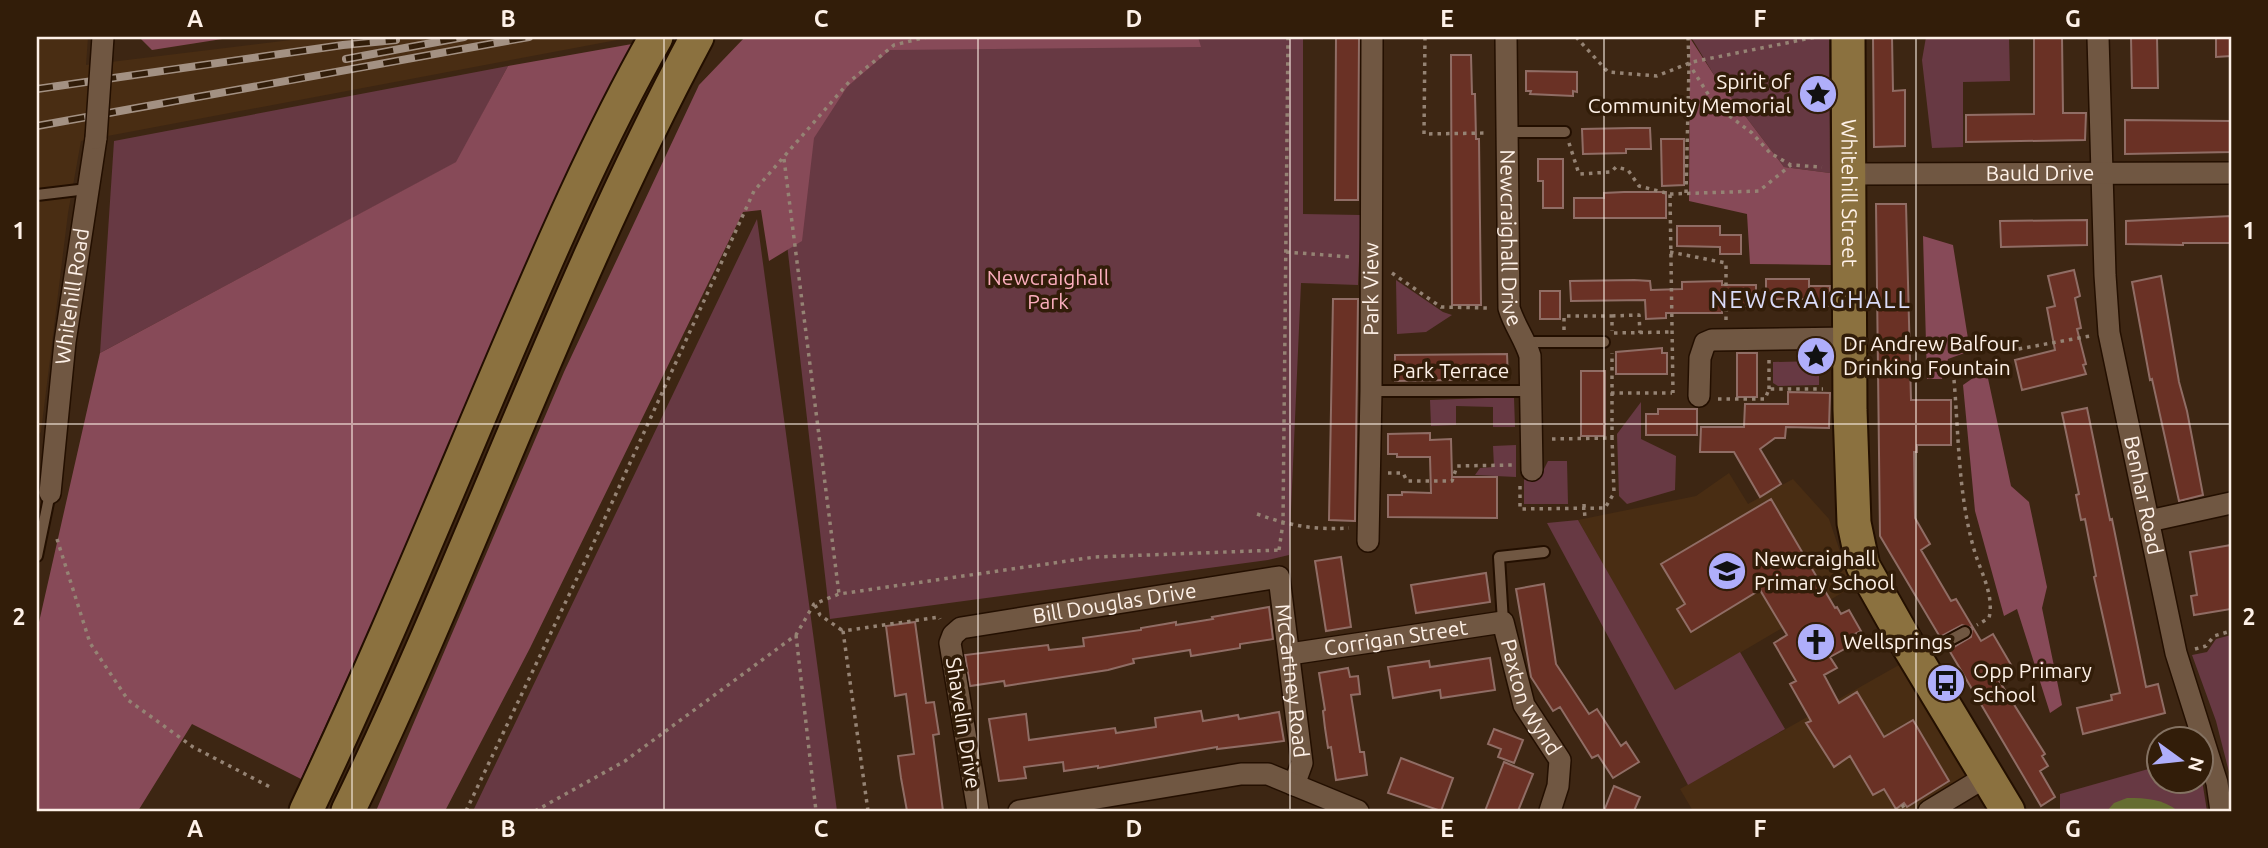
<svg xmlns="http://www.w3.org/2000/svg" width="2268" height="848" viewBox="0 0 2268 848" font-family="Ubuntu,sans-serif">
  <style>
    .built { fill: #492d13 }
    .green { fill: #673943 }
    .forest { fill: #874a58 }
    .water { fill: #666d31 }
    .building { fill: #6a3125; stroke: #906d65; stroke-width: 2 }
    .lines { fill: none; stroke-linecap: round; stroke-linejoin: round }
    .service-casing { stroke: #230f00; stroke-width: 14 }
    .minor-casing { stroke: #230f00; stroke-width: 24 }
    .primary-casing { stroke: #230f00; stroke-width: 37 }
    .path { stroke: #958374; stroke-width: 3.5; stroke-dasharray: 3.5 5; stroke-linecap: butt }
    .service { stroke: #705742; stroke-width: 10 }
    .minor { stroke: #705742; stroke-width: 21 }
    .primary { stroke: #8b713f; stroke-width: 33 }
    .rail-casing { stroke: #a39183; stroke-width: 8 }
    .rail { stroke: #321d09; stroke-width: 5; stroke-dasharray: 16; stroke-linecap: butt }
    .minor-bridge-casing { stroke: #230f00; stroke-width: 24; stroke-linecap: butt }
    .minor-bridge { stroke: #705742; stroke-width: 21 }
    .grid { fill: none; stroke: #fef1e8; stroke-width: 2; stroke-opacity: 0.55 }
    .labels { text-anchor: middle; stroke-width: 7; stroke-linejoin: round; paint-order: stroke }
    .poi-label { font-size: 21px; fill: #fef1e8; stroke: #321d09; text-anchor: start }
    .street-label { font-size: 21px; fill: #fef1e8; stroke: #321d09 }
    .park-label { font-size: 21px; fill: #fbaebd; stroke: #321d09 }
    .quarter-label { font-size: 24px; letter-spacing: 2px; fill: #dadbf8; stroke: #321d09 }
    .neatline { fill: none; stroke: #fef1e8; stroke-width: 2.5 }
    .grid-label { font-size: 23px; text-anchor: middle; font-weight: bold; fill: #fef1e8 }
  </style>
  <rect width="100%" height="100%" fill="#3d2613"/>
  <path class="built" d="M37,37H88L86,65L315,37H633L81,141L68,213L41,432L37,436Z
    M1729,473L1748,504L1793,479L1829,519L1852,587L1675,691L1578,520L1696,496Z
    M1906,661L1974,774L1914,811H1693L1680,789Z"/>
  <path class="green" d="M903,37H1303V214L1361,215L1358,285L1301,283L1289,555L1268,560L830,619L780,183L843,74L893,39Z
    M1691,37H1829L1830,173L1784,167L1714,75Z
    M1926,37H2009L2010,81L1963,82V147L1932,148L1922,60Z
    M508,66L457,162L100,353L114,141Z
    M757,219L837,811H473Z
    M1396,280L1443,312L1452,315L1426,332L1397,334Z
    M1819,361V385L1778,386L1773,383V362Z
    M1514,397L1515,427H1493V407L1456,406V425L1431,426L1430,400Z
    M1641,402V439L1676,456L1675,490L1627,504L1619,496L1617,434Z
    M1516,445V477L1475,475L1480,468L1494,467L1493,446Z
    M1548,461H1567L1568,504H1524V477H1540Z
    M1578,520L1675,690L1740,652L1785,729L1688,785L1547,523Z
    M2231,635V780L2216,721L2192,655L2207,652L2216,639Z
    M2159,766L2160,782L2202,780L2207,811H2060V794Z"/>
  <path class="forest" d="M139,37H235L152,50Z
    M745,37H887L893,39L904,37H1198L1201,47L890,50L847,87L814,138L802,241L769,261L761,210L743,212L530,648L445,811H376L564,372L699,85Z
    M1690,38L1714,75L1784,167L1830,173L1831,265L1750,264L1747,214L1689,201Z
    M632,44L505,333L301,779L192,724L138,811H37V631L100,353L456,162L508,66Z
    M1923,236L1953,245L1970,351L1948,359L1942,379H1927Z
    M1986,369L2011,486L2029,502L2047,587L2042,608L2062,705L2050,713L2017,609L2004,616L1975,511L1963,385Z"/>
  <path class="water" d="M2127,798C2146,798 2163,799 2178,811H2107L2114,803Z"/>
  <path class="building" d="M1336,37H1359L1358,200H1335Z
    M1873,37H1892L1893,91L1905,90V146L1874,147Z
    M2034,37H2062L2063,113H2086L2085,140L1966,142V115L2034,114Z
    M2131,37H2157L2158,88H2132Z
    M2216,37H2231V56L2216,57Z
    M1451,55H1471L1472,94H1475L1476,139H1479L1481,305H1452Z
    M1526,71L1577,72V92L1573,91V96L1530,94L1531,91H1526Z
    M2125,120L2231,121V152L2125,154Z
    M1631,128H1650L1651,149H1626V153L1583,154L1582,129Z
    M1661,139H1684V185L1662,186Z
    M1538,159H1563V208H1543V181H1538Z
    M1624,192H1666V218H1574V198H1604V193Z
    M1876,204H1906L1911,400H1951V445H1917V452H1914L1915,518L1930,544L1921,550L1951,601L1956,599L1981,641L1993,634L2014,670L1998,679L2045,754L2042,756L2048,766L2040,771L2055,797L2041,806L1949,650L1971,637L1972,628L1962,625L1940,637L1880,536Z
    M2231,216V243H2183V245L2126,244V221Z
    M2087,220V245L2001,247L2000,221Z
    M1677,226H1720V235H1741V254H1720V247L1677,246Z
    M2074,270L2080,296L2075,298L2081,328L2077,329L2086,364L2083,365L2086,374L2022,390L2015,360L2055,350L2047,308L2055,306L2048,276Z
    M2161,276L2179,382L2187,411L2203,495L2179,501L2158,406L2152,379L2150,380L2132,282Z
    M1766,279H1809V292V286H1830L1829,306H1809V299H1766Z
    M1634,280L1650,281L1651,290L1682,289V282L1722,281V285H1756V306H1722V313H1666V318L1646,319L1645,300L1571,301L1570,281Z
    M1540,291H1560V319H1540Z
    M1333,299H1358L1355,521L1329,520Z
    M1662,348V353H1667V374H1616V352Z
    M1737,353H1757V397H1737Z
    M1507,354L1508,379L1395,381V355Z
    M1581,371H1605V436H1581Z
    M1788,392L1830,393L1829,428L1786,427L1785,438H1775L1760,449L1781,484L1760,497L1734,452H1700L1701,427H1744L1745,404H1788Z
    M2087,408L2110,520L2112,519L2146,687L2158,684L2165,713L2083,734L2077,708L2112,700L2111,695L2120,693L2094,577L2096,576L2085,519L2081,520L2076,495L2079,494L2062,413Z
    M1658,409H1697V435H1646V414H1658Z
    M1430,433V440L1451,439L1452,477H1497V518L1388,517V495H1402V492L1431,493L1430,457H1397V454H1388V434Z
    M1771,499L1835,608L1837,607L1841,614L1849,610L1861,631L1853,635L1857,642L1830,657L1837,668L1824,675L1839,703L1857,692L1884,737L1913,720L1949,781L1907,807L1904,803L1896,809L1884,789L1873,795L1850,756L1834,767L1806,723L1811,721L1790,684L1796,681L1774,643L1787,635L1760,590L1691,632L1677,609L1685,604L1661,564Z
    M2231,545V609L2194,615L2191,596L2197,595L2190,552Z
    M1341,557L1351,627L1326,631L1315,561Z
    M1486,573L1490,602L1416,613L1411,585Z
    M1544,584L1556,664L1589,714L1597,709L1621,746L1626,742L1639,762L1613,778L1598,755L1592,758L1560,707L1553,711L1531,677L1516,589Z
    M1269,607L1273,639L1240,644V648L1191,656L1190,650L1133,659L1134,663L1108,670L1005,686L1004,681L970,686L965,655L1048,645L1049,650L1084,646L1083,638L1141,630V628L1165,624L1176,622V625L1213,619L1212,617Z
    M915,622L926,703L934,702L939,734L933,735L943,811H907L901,778L898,756L914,754L906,694L895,696L886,626Z
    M1490,658L1495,690L1441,698L1440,690L1393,698L1388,667L1429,661L1430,667Z
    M1348,668L1350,677L1358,676L1360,694L1351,695L1360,752H1364L1367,775L1336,780L1331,747L1328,748L1325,728L1323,711L1325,710L1319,673Z
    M1201,711L1203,721L1238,715L1239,719L1279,712L1284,741L1217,749V747L1098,768V766L1064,771L1063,762L1024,767L1026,778L999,781L989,719L1026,714L1029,740L1115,728L1116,733L1156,727L1155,718Z
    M1494,729L1523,740L1514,763L1498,757L1501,749L1488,744Z
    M1401,758L1453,778L1441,811L1388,793Z
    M1504,762L1533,774L1518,811H1485Z
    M1614,786L1640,797L1634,811H1604Z"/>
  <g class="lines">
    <g class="service-casing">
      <path id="service" d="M1507,132H1565
        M37,195L87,189
        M1525,342H1604
        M1371,391H1530
        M37,556L50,493
        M1503,622L1499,557L1544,552
        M1918,657L1965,632"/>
    </g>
    <g class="minor-casing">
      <g id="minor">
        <path id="s1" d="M1506,37L1509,308C1514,325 1525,339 1530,356L1532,470"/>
        <path id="s2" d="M2098,37L2105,275L2109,333L2176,653L2217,783L2221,811"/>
        <path id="s3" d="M1848,174L2231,173"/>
        <path d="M1699,396L1700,358L1705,343L1712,340L1850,338"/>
        <path id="s4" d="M50,493L65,342L96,138"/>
        <path d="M2149,521L2231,503"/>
        <path id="s5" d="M1368,541L1371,391L1372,37"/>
        <path id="s6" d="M1290,654L1503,622L1524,705L1560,760L1558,786L1550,811"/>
        <path id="s7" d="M978,811L950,643L953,635L961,628L1279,577L1302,763L1294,785"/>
        <path d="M1019,811L1241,774H1268L1358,811"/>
        <path d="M1929,811L1987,776"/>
      </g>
    </g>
    <g class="primary-casing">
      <g id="primary">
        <path id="s8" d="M1848,37L1850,410L1854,523L1863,566L1906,642L2008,811"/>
        <path d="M306,811C376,664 438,513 502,363C549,253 597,141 656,37"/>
        <path d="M348,811C472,556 563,287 697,37"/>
      </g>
    </g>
    <path class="path" d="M1425,37L1424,134L1488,133
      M1576,37L1608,72L1657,76L1692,62L1816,37
      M1688,37L1689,64L1715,105L1752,133L1770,153L1791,165L1822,167
      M1569,143L1579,174L1611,172L1616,167L1628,170L1639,186L1670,194L1673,393
      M784,159L839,594
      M1686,193L1689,66
      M1670,194L1759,191L1791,165
      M1286,252L1351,257
      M1670,252L1726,263V320
      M1392,273L1441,307L1489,308
      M1612,316L1639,315L1640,333
      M1564,330V316H1612V331
      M1614,333L1672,332
      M2002,352L2090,336
      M1769,360V389
      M1954,380C1959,438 1958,499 1976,556C1983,576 1994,597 1989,618L1977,625
      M1611,393H1672
      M1718,399H1765L1769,389H1823
      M1552,439L1612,438V353
      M1388,473H1403L1407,481H1452L1457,466L1512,465
      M1520,486V509L1605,508L1614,493L1612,438
      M1584,504L1585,519
      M1257,514C1291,526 1314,530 1349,528
      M57,539L90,643L128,700L193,747L270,787
      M1279,550L1283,523L1288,37
      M815,605L820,615L843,631
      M796,635L816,811
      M2195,649L2206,646L2214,636L2231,631
      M466,811L589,553L754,191L849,82L894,45L927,37
      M535,811L625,761L796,635L814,604L839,594L1095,557L1279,550
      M868,811L843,631L939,617L940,619
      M1894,811L1905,805"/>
    <use href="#service" class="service"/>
    <use href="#minor" class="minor"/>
    <use href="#primary" class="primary"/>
    <g class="rail-casing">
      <path id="rail" d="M346,59L464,37
        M37,89L343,45L396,40
        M37,126L529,37"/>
    </g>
    <use href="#rail" class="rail"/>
    <g class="minor-bridge-casing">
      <path id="minor-bridge" d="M96,138L103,37"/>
    </g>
    <use href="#minor-bridge" class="minor-bridge"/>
  </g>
  <path class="grid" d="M352,37V811M664,37V811M978,37V811M1290,37V811M1604,37V811M1916,37V811M37,424H2231"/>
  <defs>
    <g id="sight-disc" transform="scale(2.0125)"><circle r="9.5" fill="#afaefa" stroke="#321d09"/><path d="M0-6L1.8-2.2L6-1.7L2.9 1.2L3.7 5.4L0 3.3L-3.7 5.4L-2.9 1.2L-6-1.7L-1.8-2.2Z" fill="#111"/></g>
    <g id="school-disc" transform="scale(2.0125)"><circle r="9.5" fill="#afaefa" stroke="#321d09"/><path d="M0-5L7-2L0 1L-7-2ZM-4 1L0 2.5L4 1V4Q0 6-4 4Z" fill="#111"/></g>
    <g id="church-disc" transform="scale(2.0125)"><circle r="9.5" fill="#afaefa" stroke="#321d09"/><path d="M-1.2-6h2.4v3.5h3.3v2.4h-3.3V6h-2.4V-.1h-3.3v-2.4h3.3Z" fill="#111"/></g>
    <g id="bus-disc" transform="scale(2.0125)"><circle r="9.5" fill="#afaefa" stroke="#321d09"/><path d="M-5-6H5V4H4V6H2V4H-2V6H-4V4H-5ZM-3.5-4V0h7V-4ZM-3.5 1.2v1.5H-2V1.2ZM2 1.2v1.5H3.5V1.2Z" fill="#111"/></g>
  </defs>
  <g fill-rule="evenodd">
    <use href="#sight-disc" x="1818" y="94"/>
    <use href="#sight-disc" x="1816" y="356"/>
    <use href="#school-disc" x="1727" y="571"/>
    <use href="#church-disc" x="1816" y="642"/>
    <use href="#bus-disc" x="1946" y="683"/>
  </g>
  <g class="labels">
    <g class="poi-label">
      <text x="1791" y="89" text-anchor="end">Spirit of<tspan x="1791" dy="24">Community Memorial</tspan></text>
      <text x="1843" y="351">Dr Andrew Balfour<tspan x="1843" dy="24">Drinking Fountain</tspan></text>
      <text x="1754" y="566">Newcraighall<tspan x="1754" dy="24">Primary School</tspan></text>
      <text x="1843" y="649">Wellsprings</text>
      <text x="1973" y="678">Opp Primary<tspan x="1973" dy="24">School</tspan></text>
    </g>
    <g class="street-label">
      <text dy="7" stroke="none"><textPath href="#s3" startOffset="192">Bauld Drive</textPath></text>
      <text dy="7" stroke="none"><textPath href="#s8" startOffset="156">Whitehill Street</textPath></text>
      <text dy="7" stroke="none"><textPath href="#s1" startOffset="201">Newcraighall Drive</textPath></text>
      <text dy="7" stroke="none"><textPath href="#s5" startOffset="252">Park View</textPath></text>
      <text dy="7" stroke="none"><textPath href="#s4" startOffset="198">Whitehill Road</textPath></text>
      <text x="1451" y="378">Park Terrace</text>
      <text dy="7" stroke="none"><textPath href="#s2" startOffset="462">Benhar Road</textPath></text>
      <text dy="7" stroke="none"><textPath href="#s7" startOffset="345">Bill Douglas Drive</textPath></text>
      <text dy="7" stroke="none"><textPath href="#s6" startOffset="107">Corrigan Street</textPath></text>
      <text dy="7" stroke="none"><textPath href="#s7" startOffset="616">McCartney Road</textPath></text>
      <text dy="7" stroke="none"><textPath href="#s6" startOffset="296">Paxton Wynd</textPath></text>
      <text transform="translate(963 723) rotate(81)" y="7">Shavelin Drive</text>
    </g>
    <g class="park-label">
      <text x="1048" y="285">Newcraighall<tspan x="1048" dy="24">Park</tspan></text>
    </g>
    <g class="quarter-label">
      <text x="1811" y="308">NEWCRAIGHALL</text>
    </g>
  </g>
  <rect width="2268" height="848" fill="none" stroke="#321d09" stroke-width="77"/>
  <g transform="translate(2180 760) rotate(105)"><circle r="33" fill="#321d09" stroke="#847262" stroke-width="2"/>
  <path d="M0-5L12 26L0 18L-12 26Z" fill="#afaefa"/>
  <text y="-10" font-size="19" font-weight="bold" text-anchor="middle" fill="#fef1e8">N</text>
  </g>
  <rect x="38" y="38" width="2192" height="772" class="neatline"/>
  <g class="grid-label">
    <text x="195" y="27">A</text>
    <text x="508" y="27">B</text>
    <text x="821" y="27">C</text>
    <text x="1134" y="27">D</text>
    <text x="1447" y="27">E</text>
    <text x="1760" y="27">F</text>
    <text x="2073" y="27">G</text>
    <text x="19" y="239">1</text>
    <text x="2249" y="239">1</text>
    <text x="19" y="625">2</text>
    <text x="2249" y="625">2</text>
    <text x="195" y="837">A</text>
    <text x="508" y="837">B</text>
    <text x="821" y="837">C</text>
    <text x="1134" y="837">D</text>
    <text x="1447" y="837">E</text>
    <text x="1760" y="837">F</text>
    <text x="2073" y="837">G</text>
  </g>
</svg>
